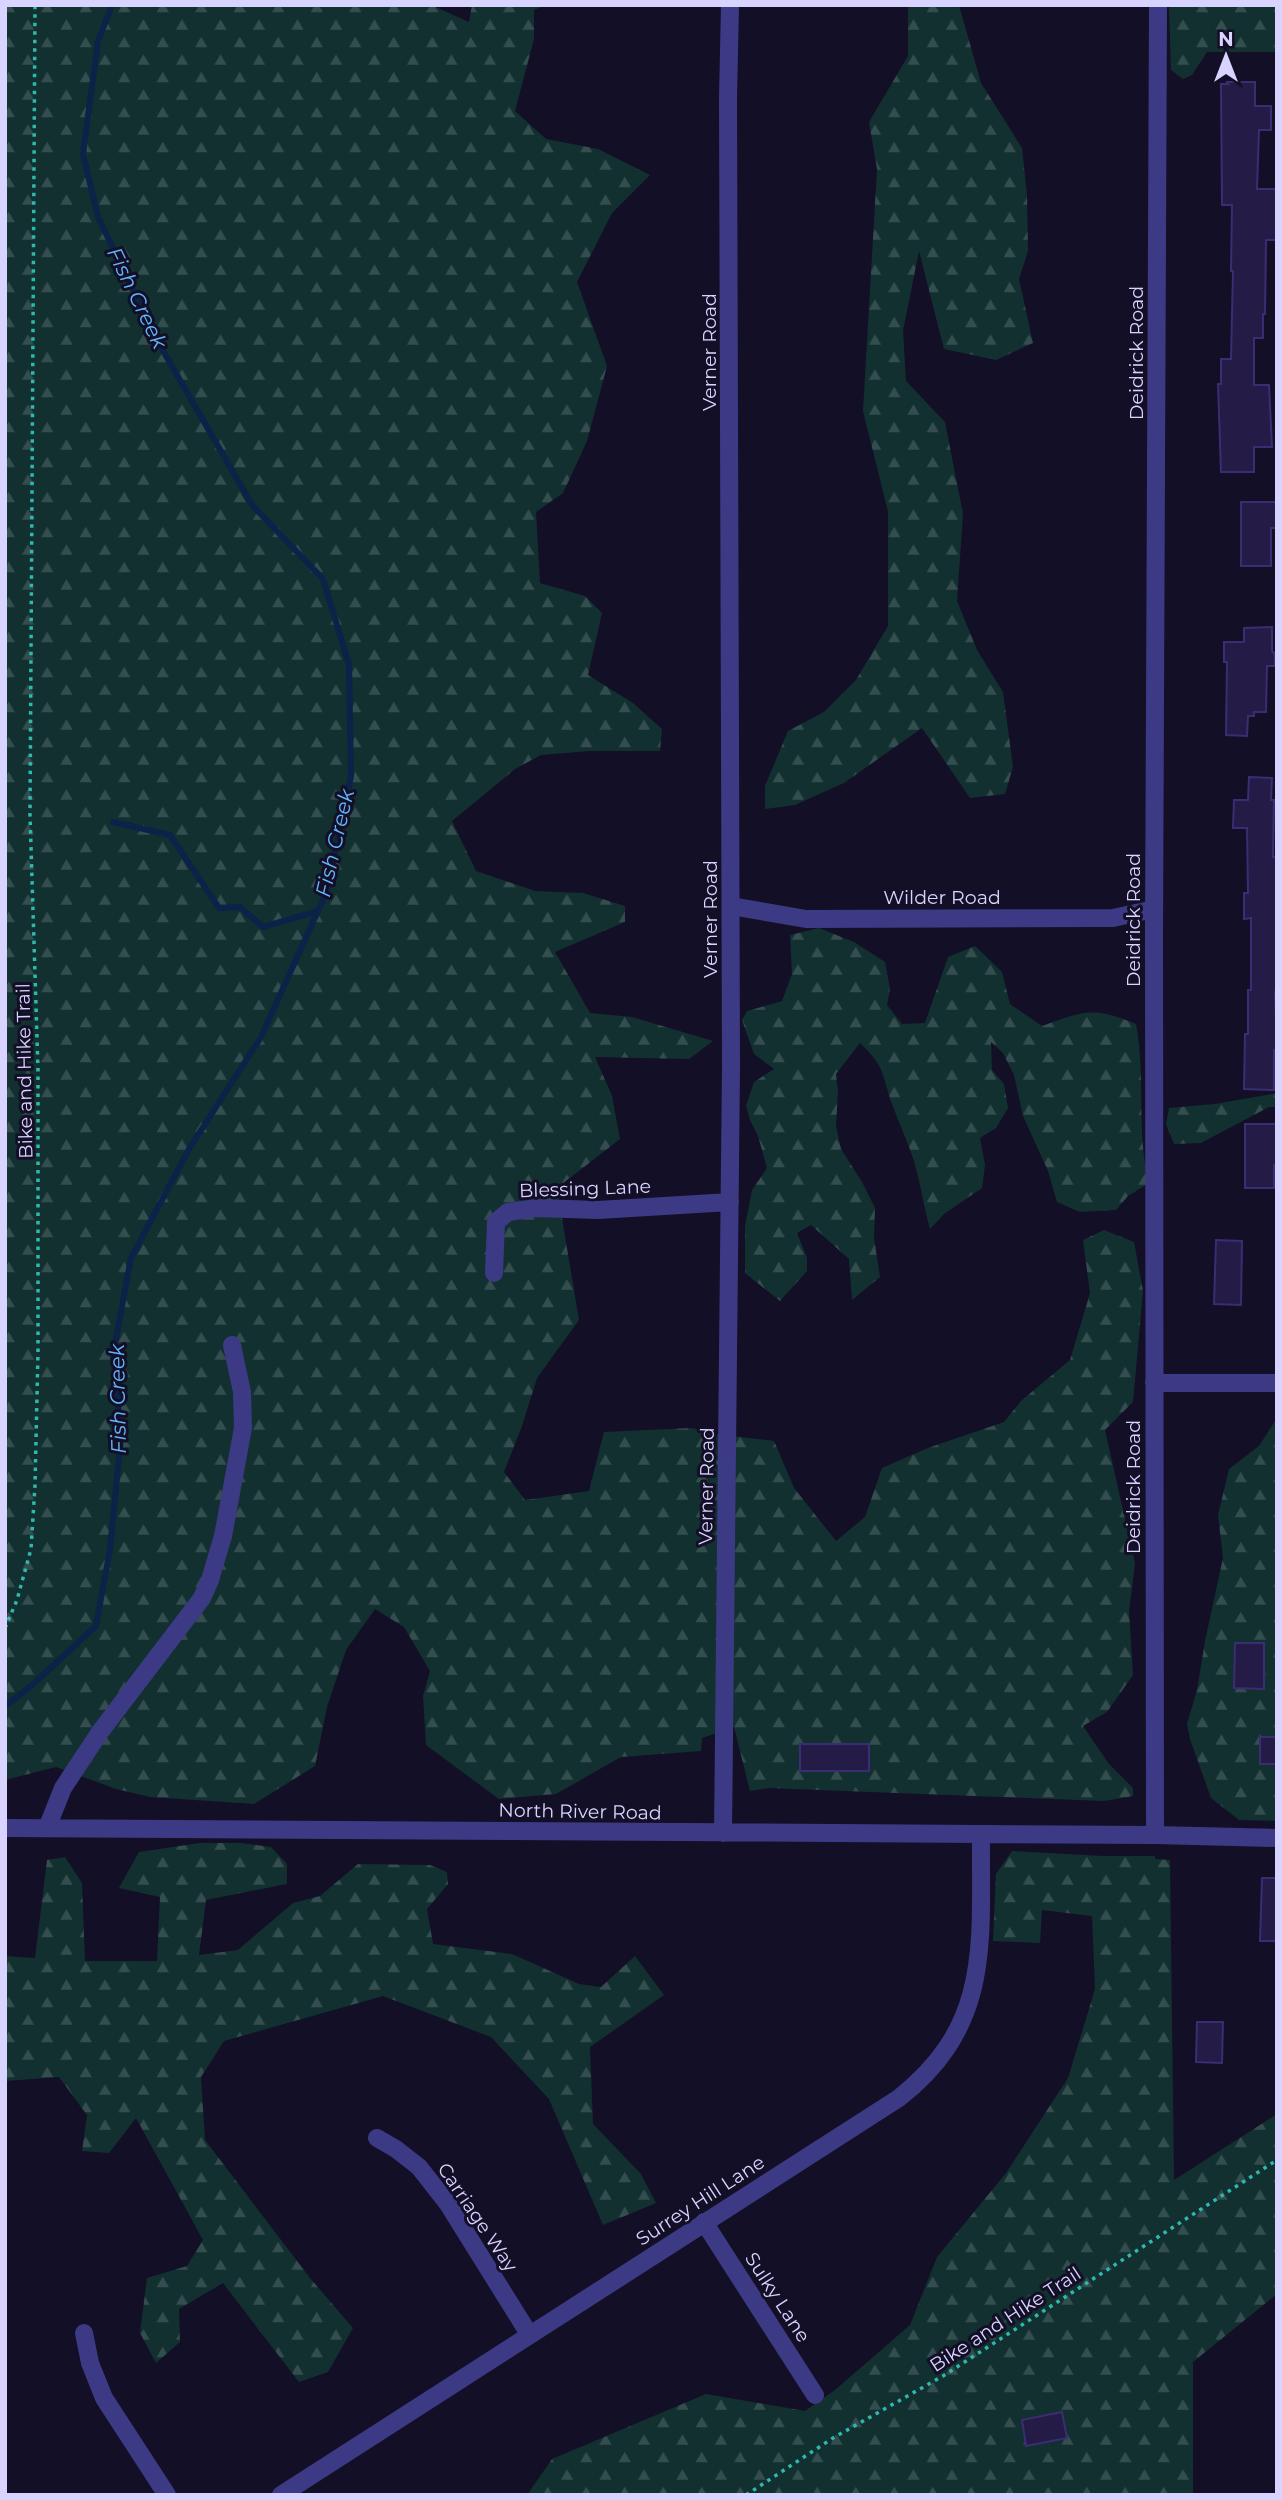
<svg xmlns="http://www.w3.org/2000/svg" width="1282" height="2500" viewBox="0 0 1282 2500" font-family="Montserrat,sans-serif">
  <style>
    .forest { fill: url(#forest-firs) }
    .lines { fill: none; stroke-linecap: round; stroke-linejoin: round }
    .stream { stroke: #0c2248; stroke-width: 6 }
    .building { fill: #241b47; stroke: #3b2d73; stroke-width: 2 }
    .path { stroke: #2fb8b0; stroke-width: 3.5; stroke-dasharray: 3.5 5; stroke-linecap: butt }
    .minor { stroke: #3d3a85; stroke-width: 18 }
    .labels { text-anchor: middle; stroke-width: 6; stroke-linejoin: round; paint-order: stroke }
    .street-label { font-size: 19px; fill: #d9d4ff; stroke: #130f26 }
    .water-label { font-size: 21px; font-style: italic; fill: #62b6ff; stroke: #130f26 }
  </style>
  <defs>
    <pattern id="forest-firs" width="22" height="20" patternUnits="userSpaceOnUse" patternTransform="scale(1.75)"><rect width="22" height="20" fill="#12302f"/><path d="M5 1l3.5 6h-7zM16 11l3.5 6h-7z" fill="#344d4e"/></pattern>
  </defs>
  <rect width="100%" height="100%" fill="#130f26"/>
  <path class="forest" d="M5,5H431L469,22L472,5H546L534,10V39L515,111L546,139L598,149L650,175L612,213L577,282L607,366L587,441L563,493L536,512L540,583L585,596L602,613L588,675L633,703L662,729L660,751H589L541,755L515,769L452,821L476,871L535,891L583,893L625,906V922L555,952L590,1013L632,1017L713,1041L689,1059L595,1057L612,1096L620,1139L557,1188L579,1320L537,1378L522,1426L504,1472L525,1500L589,1491L604,1432L691,1428L716,1434L774,1441L794,1488L836,1541L865,1517L882,1468L928,1448L1004,1422L1021,1401L1070,1360L1090,1293L1083,1240L1104,1230L1134,1242L1143,1291L1133,1402L1105,1430L1135,1563L1129,1612L1133,1675L1107,1712L1083,1726L1109,1764L1133,1788V1796L1104,1801L769,1788L750,1791L734,1727L702,1738L701,1751L621,1757L556,1794L499,1799L426,1745L423,1696L430,1671L404,1627L375,1609L346,1650L327,1707L315,1766L254,1804L150,1797L116,1789L56,1767L5,1780Z
    M908,5H959L981,83L1022,148L1027,195L1028,251L1019,279L1033,343L996,360L944,349L919,251L903,331L906,381L945,422L963,514L957,601L977,650L1003,692L1013,767L1005,794L970,798L922,728L844,783L795,805L765,809V786L788,731L824,712L856,680L888,626V512L863,411L877,169L869,122L908,56Z
    M1169,5H1277V52H1207L1192,75L1183,79L1171,70Z
    M819,928L854,942L885,962L890,989L887,1005L902,1024L925,1023L948,957L975,946L1002,972L1010,1004L1042,1026C1084,1011 1093,1006 1136,1024C1146,1077 1136,1132 1149,1183L1128,1196L1116,1210L1080,1212L1057,1202L1048,1171L1023,1116L1014,1075L1003,1053L991,1042L992,1070L1004,1084L1008,1108L996,1128L980,1138L985,1165L982,1188L944,1214L930,1229C925,1211 922,1194 918,1176C913,1153 902,1131 894,1109C881,1077 888,1069 860,1043L836,1074L838,1091L836,1126L841,1149L862,1182L875,1208L874,1238L880,1277L852,1300L849,1259L811,1225L797,1233L807,1258V1271L780,1301L745,1273V1226L752,1190L767,1168L758,1136L750,1120L746,1106L754,1082L774,1069L754,1054L742,1020L747,1011L782,1001L792,974L790,935Z
    M1277,1093V1107H1269L1201,1143L1174,1144L1166,1124L1169,1108L1215,1104Z
    M1277,1418V1821L1239,1820L1211,1798L1190,1739L1187,1724L1197,1690L1205,1641L1223,1558L1218,1515L1229,1469L1259,1446Z
    M200,1843H241L271,1847L287,1864V1884L206,1900L199,1955L238,1950L293,1903L320,1896L358,1864L430,1865L447,1872L448,1884L427,1909L433,1944L512,1954L579,1984L601,1987L635,1956L664,1995L590,2047L593,2124L641,2174L656,2203L603,2225L549,2099L491,2037L383,1996L224,2041L201,2077L205,2140L310,2278L353,2328L328,2372L299,2382L223,2283L179,2309L180,2342L156,2363L140,2333L147,2278L187,2266L203,2240L136,2118L109,2153L82,2151L87,2115L59,2077L5,2081V1956L35,1958L47,1860L65,1857L82,1883L85,1961H157L160,1897L119,1888L139,1852Z
    M1012,1851L1103,1856H1155V1859L1170,1860L1174,2180L1277,2114V2294L1193,2362V2495H527L552,2459L706,2394L805,2411L835,2390L910,2325L937,2257L1006,2173L1068,2078L1095,1989L1092,1916L1042,1910L1040,1943L993,1941L996,1874Z"/>
  <g class="lines">
    <path class="stream" d="M113,822L170,835L219,908L240,907L263,927L318,911
      M5,1706L31,1686L96,1626L110,1549L121,1436L113,1354L131,1258L189,1149L261,1037L327,891L351,776L349,665L323,579L252,505L162,349L98,217L83,154L98,41L112,5"/>
  </g>
  <path class="building" d="M1227,82H1255V106H1271V130H1259L1257,189H1277V240H1266L1265,314H1263V338H1254V385H1269L1272,447H1254V472H1221L1218,384H1221V359H1231L1233,271H1231L1232,205H1222L1221,84H1228Z
    M1241,502H1277V528H1271V566H1241Z
    M1272,627V651L1275,654V666H1267L1266,712H1254V716H1248L1247,736L1226,735L1227,662H1224V642H1244V628Z
    M1249,777L1272,778L1271,800H1274L1273,857H1277V992H1275L1277,1050H1274V1090L1244,1089L1245,1034H1248V990H1251V918L1244,919V893H1248L1247,828H1233L1234,800H1248Z
    M1245,1124H1277V1165H1274V1188H1245Z
    M1216,1240L1242,1241L1241,1305L1214,1304Z
    M1235,1643H1264V1689L1234,1688Z
    M1260,1737H1277V1764H1260Z
    M800,1744H869V1771H800Z
    M1262,1878H1277V1941H1260Z
    M1197,2022H1223L1222,2063L1196,2062Z
    M1062,2412L1067,2438L1026,2446L1022,2420Z"/>
  <g class="lines">
    <path class="path" d="M5,1628L17,1600L31,1549L35,1485L38,1351V1070L30,815L35,5
      M746,2495L833,2438L943,2376L1277,2160"/>
    <path class="minor" d="M731,906L806,919L1113,918L1154,909
      M494,1273L496,1222L508,1212L536,1208L598,1210L730,1202
      M1154,1383H1277
      M5,1828L1155,1835L1277,1838
      M47,1828L63,1788L100,1732L202,1598L210,1580L223,1536L243,1428L242,1392L232,1345
      M723,1833L731,1067L728,98L730,5
      M1155,1835L1154,935L1158,5
      M377,2138L396,2149L419,2167L448,2204L529,2334
      M704,2222L815,2395
      M84,2333L90,2363L104,2398L167,2495
      M281,2495L899,2098C993,2024 980,1942 981,1834"/>
  </g>
  <g class="labels">
    <g class="street-label">
      <text transform="translate(709 352) rotate(-90)" y="7">Verner Road</text>
      <text transform="translate(1136 353) rotate(-90)" y="7">Deidrick Road</text>
      <text x="942" y="904">Wilder Road</text>
      <text transform="translate(710 919) rotate(-90)" y="7">Verner Road</text>
      <text transform="translate(1133 920) rotate(-90)" y="7">Deidrick Road</text>
      <text transform="translate(24 1071) rotate(-91)" y="7">Bike and Hike Trail</text>
      <text transform="translate(585 1188) rotate(-2)" y="7">Blessing Lane</text>
      <text transform="translate(706 1486) rotate(-89)" y="7">Verner Road</text>
      <text transform="translate(1133 1487) rotate(-90)" y="7">Deidrick Road</text>
      <text transform="translate(580 1811) rotate(1)" y="7">North River Road</text>
      <text transform="translate(700 2200) rotate(-33)" y="7">Surrey Hill Lane</text>
      <text transform="translate(478 2217) rotate(56)" y="7">Carriage Way</text>
      <text transform="translate(778 2297) rotate(57)" y="7">Sulky Lane</text>
      <text transform="translate(1005 2319) rotate(-33)" y="7">Bike and Hike Trail</text>
    </g>
    <g class="water-label">
      <text transform="translate(137 298) rotate(64)" y="7">Fish Creek</text>
      <text transform="translate(335 843) rotate(-77)" y="7">Fish Creek</text>
      <text transform="translate(118 1399) rotate(-91)" y="7">Fish Creek</text>
    </g>
  </g>
  <rect width="1282" height="2500" fill="none" stroke="#d9d4ff" stroke-width="14"/>
  <g transform="translate(1226 56)" stroke="#130f26" stroke-width="5" paint-order="stroke">
  <path d="M0-5L12 26L0 18L-12 26Z" fill="#d9d4ff"/>
  <text y="-10" font-size="19" font-weight="bold" text-anchor="middle" fill="#d9d4ff">N</text>
  </g>
</svg>
